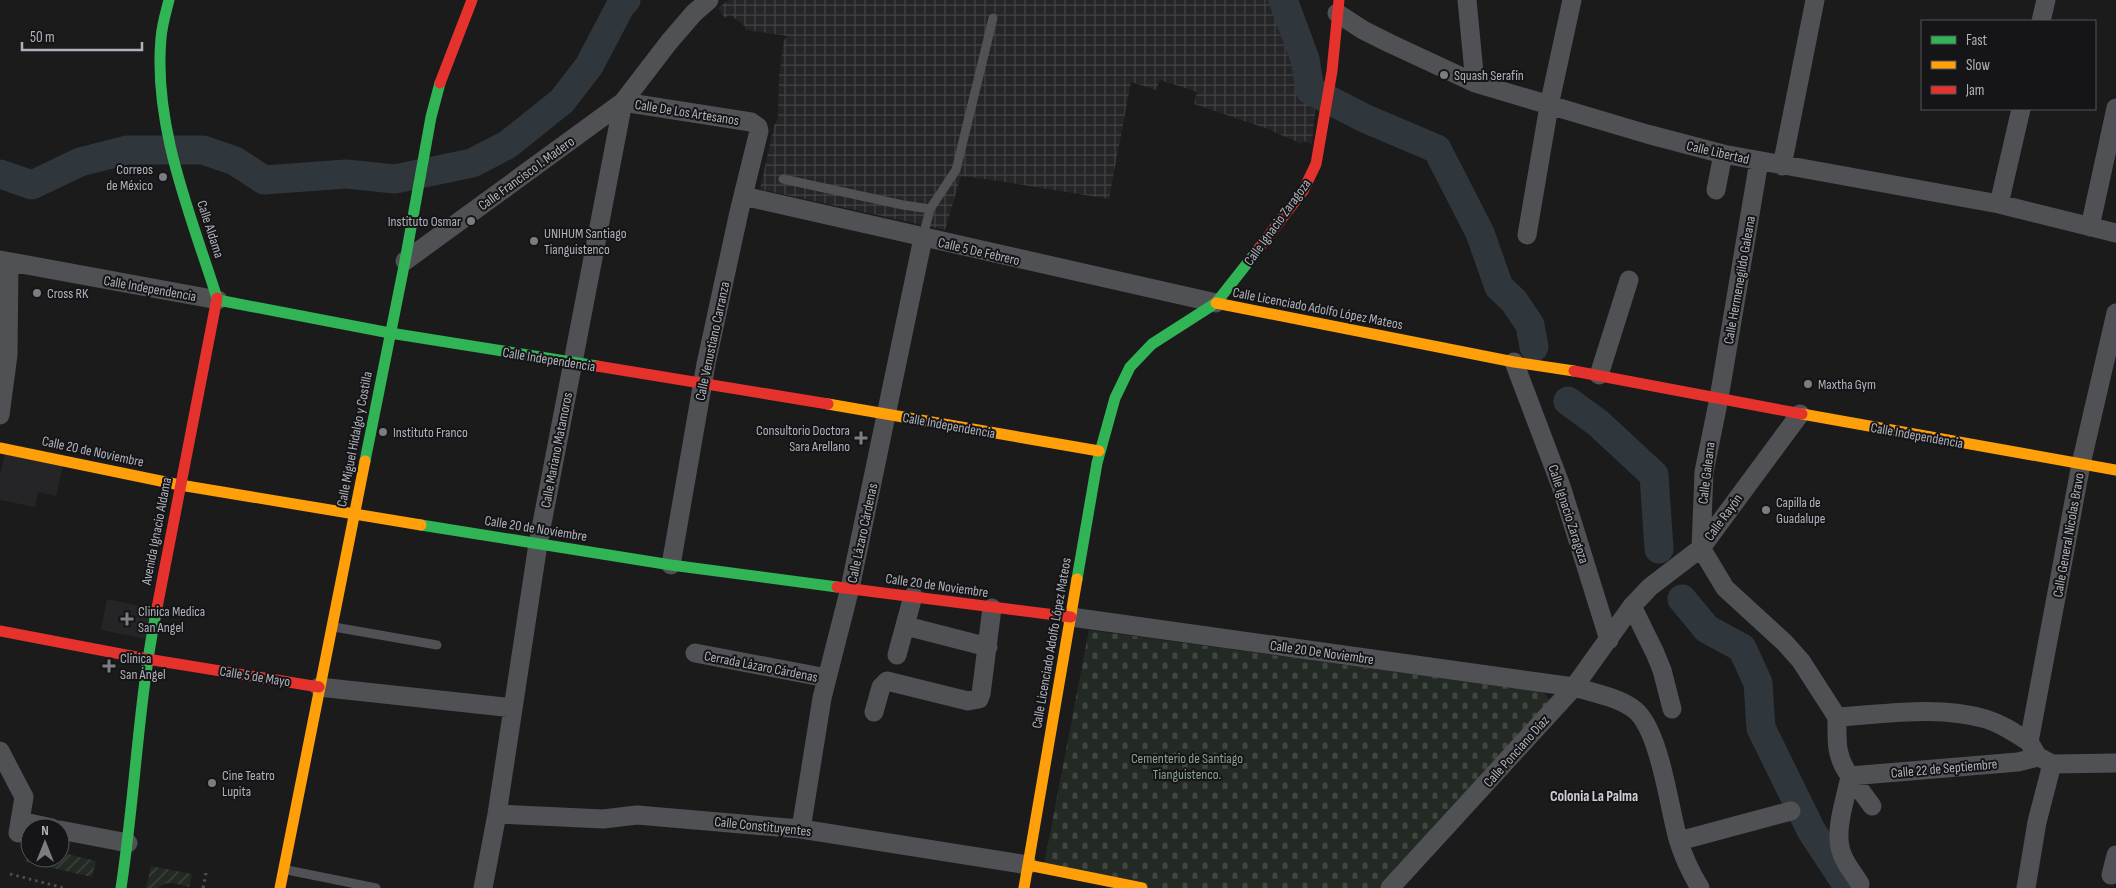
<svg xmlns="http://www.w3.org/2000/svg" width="2116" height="888" viewBox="0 0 2116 888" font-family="'Sofia Sans Condensed',sans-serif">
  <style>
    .built { fill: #252527 }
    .industrial { fill: url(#industrial-grid) }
    .cemetery { fill: url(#cemetery-stones) }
    .garden { fill: url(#garden-furrows) }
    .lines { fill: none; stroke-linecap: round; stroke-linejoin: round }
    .river { stroke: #2f363c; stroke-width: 29 }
    .path { stroke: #4b4d4f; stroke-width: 3; stroke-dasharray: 2.5 4; stroke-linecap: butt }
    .lane { stroke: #505154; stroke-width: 9 }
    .street { stroke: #505154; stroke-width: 19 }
    .fast { stroke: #30b455; stroke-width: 11 }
    .slow { stroke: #ff9f0a; stroke-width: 11 }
    .jam { stroke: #e5322d; stroke-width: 11 }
    .poi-dot { fill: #7b7d82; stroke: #151517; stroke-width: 2 }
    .labels { text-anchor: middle; stroke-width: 4; stroke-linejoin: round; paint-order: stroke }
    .poi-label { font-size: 14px; fill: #aeb2ba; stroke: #151517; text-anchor: start }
    .street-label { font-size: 14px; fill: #aeb2ba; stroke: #151517 }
    .park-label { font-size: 14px; fill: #87a388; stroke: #151517 }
    .neighbourhood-label { font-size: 15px; font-weight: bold; fill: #cfd1d7; stroke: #151517 }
  </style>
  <defs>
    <pattern id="industrial-grid" width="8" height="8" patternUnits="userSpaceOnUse" patternTransform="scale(1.25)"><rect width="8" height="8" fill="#252527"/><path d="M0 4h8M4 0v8" fill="none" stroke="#424244"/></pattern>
    <pattern id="cemetery-stones" width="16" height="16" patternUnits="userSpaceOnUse" patternTransform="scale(1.25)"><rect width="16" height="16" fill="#232a24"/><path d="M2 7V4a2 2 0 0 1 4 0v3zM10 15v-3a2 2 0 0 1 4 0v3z" fill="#404642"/></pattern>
    <pattern id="garden-furrows" width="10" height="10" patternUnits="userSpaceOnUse" patternTransform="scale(1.25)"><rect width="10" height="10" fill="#232a24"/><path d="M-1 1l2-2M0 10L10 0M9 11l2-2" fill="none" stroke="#404642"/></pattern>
  </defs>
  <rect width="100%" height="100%" fill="#1b1b1b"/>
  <path class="built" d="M5,453L63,465L56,496L38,492L35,507L0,500V475Z
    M107,599L154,609L147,639L101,630Z"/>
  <path class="industrial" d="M729,0H1287L1300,99H1316L1312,144L1303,141L1302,144L1265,128L1194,104L1197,92L1160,80L1156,90L1131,82L1109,199L999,181L961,176L945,230L760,189L774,126L778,119L779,77L784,40L788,36L746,30L745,26L730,15L725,18L718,8Z"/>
  <path class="cemetery" d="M1089,630L1543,692L1552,702L1386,888H1130L1043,870Z"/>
  <path class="garden" d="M30,845V858H60V852L96,861L92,877L26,862Z
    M151,866L192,874L189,887C178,884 167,879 158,888H146Z"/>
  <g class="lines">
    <path class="river" d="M1283,0L1305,59L1310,90L1364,118L1437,149L1480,233L1499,287L1514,301L1530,325L1534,347
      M0,174L32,185L80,162L127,150H203L235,161L264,180L346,174L395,179L472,163L507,145L562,101L589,66L621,5L626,0
      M1568,401L1598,423L1654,475L1659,549
      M1682,599L1707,629L1742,648L1758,683L1761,728L1811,830L1849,888"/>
    <path class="path" d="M10,874L64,888
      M203,888L206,873"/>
    <path class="lane" d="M783,179L903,205L930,209
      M923,237L930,209L956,170L993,18
      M334,627L437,645
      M287,870L376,888"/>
    <path class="street" d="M1467,0L1475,83
      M1337,13L1363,30L1389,43L1475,83L1647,134L1723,154L1999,204L2116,233
      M2041,21L2046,0
      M623,102L751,122L758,127L759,131L739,212L706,364L671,565
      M1782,166L1815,0
      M1716,190L1723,154
      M743,196L1216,303
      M1999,204L2021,109
      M2090,227L2116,108
      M1527,235L1549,106L1572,0
      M0,260L218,300
      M405,261L623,102L669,42L694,13L709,0
      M1514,362L1561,486L1609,640
      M1599,375L1629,280
      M0,415L8,355L9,262
      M1701,548L1704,472L1719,398L1759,161
      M1701,548L1725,588L1785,643L1801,661L1837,717
      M1632,606L1655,653L1662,670L1672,709
      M1071,617L1574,687C1593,693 1619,697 1635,710C1660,731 1669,807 1678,839C1683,856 1691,873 1700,888
      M906,626L988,647
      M695,653L827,678
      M897,655L913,596
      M319,687L513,708
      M874,712L881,687L887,681L968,701L979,699L981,694L992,608
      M1837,717C1886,714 1938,705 1986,719C2002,724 2015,733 2029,742
      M1837,717C1837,741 1835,756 1850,776C1846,799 1833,831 1842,854C1846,865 1854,874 1860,884
      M0,751L24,797L18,833
      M2038,757L2029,742L2081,464L2116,313
      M2041,758L2052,764L2116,763
      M1850,776L2018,762L2038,757
      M1850,776L1872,806
      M497,814L603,819L637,815L801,829L1028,865
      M20,821L52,828
      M801,829L822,698L850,588L923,238
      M60,830L128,843
      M1679,841L1791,811
      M2111,875L2116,855
      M483,888L497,814L538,544L623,102
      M1390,888L1574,687L1632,606L1650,587L1701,548L1800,414
      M2026,888L2037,822L2052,764"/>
    <path class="fast" d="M169,0C166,12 162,25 161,38C153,127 191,215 217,298
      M218,300L390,333L597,366
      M365,461L405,261L431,117L440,83
      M421,525L671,565L837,587
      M1077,579L1097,463L1115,398L1130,367L1152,344L1216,303L1260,247
      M121,888C135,797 138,704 156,613"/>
    <path class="slow" d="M1216,303L1514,362L1574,371
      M828,404L1099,451
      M1802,414L2116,470
      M0,448L180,485L421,525
      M1028,865L1142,888
      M280,888L365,461
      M1024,888L1077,579"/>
    <path class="jam" d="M440,83L472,0
      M1260,247L1303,191L1316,164L1332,71L1339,0
      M597,366L828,404
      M1574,371L1802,414
      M837,587L1071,617
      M156,613L217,298
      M0,631L147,659L319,687"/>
  </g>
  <g class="poi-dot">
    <circle cx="1444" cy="75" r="5"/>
    <circle cx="163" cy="177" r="5"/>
    <circle cx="471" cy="221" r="5"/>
    <circle cx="534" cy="241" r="5"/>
    <circle cx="37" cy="293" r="5"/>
    <circle cx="1808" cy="384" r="5"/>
    <circle cx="383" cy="432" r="5"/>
    <path d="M858.5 430.5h5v5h5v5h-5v5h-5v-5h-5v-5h5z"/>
    <circle cx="1766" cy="510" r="5"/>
    <path d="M124.5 611.5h5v5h5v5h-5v5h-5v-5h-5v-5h5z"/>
    <path d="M106.5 658.5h5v5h5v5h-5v5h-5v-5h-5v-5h5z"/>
    <circle cx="212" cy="783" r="5"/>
  </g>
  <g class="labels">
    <g class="poi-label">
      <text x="1454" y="80">Squash Serafín</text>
      <text x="153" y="174" text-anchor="end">Correos<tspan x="153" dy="16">de México</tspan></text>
      <text x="461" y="226" text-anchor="end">Instituto Osmar</text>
      <text x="544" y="238">UNIHUM Santiago<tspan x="544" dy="16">Tianguistenco</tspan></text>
      <text x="47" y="298">Cross RK</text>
      <text x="1818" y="389">Maxtha Gym</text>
      <text x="850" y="435" text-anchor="end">Consultorio Doctora<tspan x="850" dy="16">Sara Arellano</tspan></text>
      <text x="393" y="437">Instituto Franco</text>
      <text x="1776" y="507">Capilla de<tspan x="1776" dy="16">Guadalupe</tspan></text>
      <text x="138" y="616">Clinica Medica<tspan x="138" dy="16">San Angel</tspan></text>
      <text x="120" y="663">Clínica<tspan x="120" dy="16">San Ángel</tspan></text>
      <text x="222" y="780">Cine Teatro<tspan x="222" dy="16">Lupita</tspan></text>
    </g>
    <g class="street-label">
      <text transform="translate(687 112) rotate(9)" y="5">Calle De Los Artesanos</text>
      <text transform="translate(1718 152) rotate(13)" y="5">Calle Libertad</text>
      <text transform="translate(526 173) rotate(-36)" y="5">Calle Francisco I. Madero</text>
      <text transform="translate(1277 222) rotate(-54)" y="5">Calle Ignacio Zaragoza</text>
      <text transform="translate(211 229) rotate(72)" y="5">Calle Aldama</text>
      <text transform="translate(979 251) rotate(13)" y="5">Calle 5 De Febrero</text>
      <text transform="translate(1739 280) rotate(-80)" y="5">Calle Hermenegildo Galeana</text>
      <text transform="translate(150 288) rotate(10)" y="5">Calle Independencia</text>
      <text transform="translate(1318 308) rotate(11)" y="5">Calle Licenciado Adolfo López Mateos</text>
      <text transform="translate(712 341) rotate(-78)" y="5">Calle Venustiano Carranza</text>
      <text transform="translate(549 359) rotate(9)" y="5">Calle Independencia</text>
      <text transform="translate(949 425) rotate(10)" y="5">Calle Independencia</text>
      <text transform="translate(1917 435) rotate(10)" y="5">Calle Independencia</text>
      <text transform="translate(354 439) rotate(-79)" y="5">Calle Miguel Hidalgo y Costilla</text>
      <text transform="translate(556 450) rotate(-79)" y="5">Calle Mariano Matamoros</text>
      <text transform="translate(93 451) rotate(12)" y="5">Calle 20 de Noviembre</text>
      <text transform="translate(1706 473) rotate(-83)" y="5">Calle Galeana</text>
      <text transform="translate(1569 514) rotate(72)" y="5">Calle Ignacio Zaragoza</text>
      <text transform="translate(1723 517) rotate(-54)" y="5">Calle Rayón</text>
      <text transform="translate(536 528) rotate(9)" y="5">Calle 20 de Noviembre</text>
      <text transform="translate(156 531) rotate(-79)" y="5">Avenida Ignacio Aldama</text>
      <text transform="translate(862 533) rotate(-78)" y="5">Calle Lázaro Cárdenas</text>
      <text transform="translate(2068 535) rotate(-80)" y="5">Calle General Nicolas Bravo</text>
      <text transform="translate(937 585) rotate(8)" y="5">Calle 20 de Noviembre</text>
      <text transform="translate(1051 643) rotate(-80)" y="5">Calle Licenciado Adolfo López Mateos</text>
      <text transform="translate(1322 652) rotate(8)" y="5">Calle 20 De Noviembre</text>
      <text transform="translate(761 666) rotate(11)" y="5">Cerrada Lázaro Cárdenas</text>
      <text transform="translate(255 676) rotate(9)" y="5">Calle 5 de Mayo</text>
      <text transform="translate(1516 751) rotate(-48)" y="5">Calle Ponciano Díaz</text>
      <text transform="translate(1944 768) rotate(-5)" y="5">Calle 22 de Septiembre</text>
      <text transform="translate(763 826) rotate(6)" y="5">Calle Constituyentes</text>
    </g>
    <g class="park-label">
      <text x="1187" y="763">Cementerio de Santiago<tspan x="1187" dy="16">Tianguistenco.</tspan></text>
    </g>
    <g class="neighbourhood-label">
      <text x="1594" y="801">Colonia La Palma</text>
    </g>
  </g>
  <rect x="1921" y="20" width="175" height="90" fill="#151517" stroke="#525458"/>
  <rect x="1931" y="36" width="25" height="8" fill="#30b455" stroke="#525458"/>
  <text x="1966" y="45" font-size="15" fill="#aeb2ba">Fast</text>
  <rect x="1931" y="61" width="25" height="8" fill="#ff9f0a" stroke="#525458"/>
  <text x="1966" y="70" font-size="15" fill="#aeb2ba">Slow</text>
  <rect x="1931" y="86" width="25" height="8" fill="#e5322d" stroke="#525458"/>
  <text x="1966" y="95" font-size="15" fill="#aeb2ba">Jam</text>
  <g transform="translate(45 843)"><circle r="24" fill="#151517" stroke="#525458"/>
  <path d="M0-4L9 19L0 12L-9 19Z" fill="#7b7d82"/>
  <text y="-8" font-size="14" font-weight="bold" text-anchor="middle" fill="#aeb2ba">N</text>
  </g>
  <path d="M22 42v8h120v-8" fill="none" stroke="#aeb2ba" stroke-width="2.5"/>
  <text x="30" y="42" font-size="15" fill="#aeb2ba" stroke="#151517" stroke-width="4" paint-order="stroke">50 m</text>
</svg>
